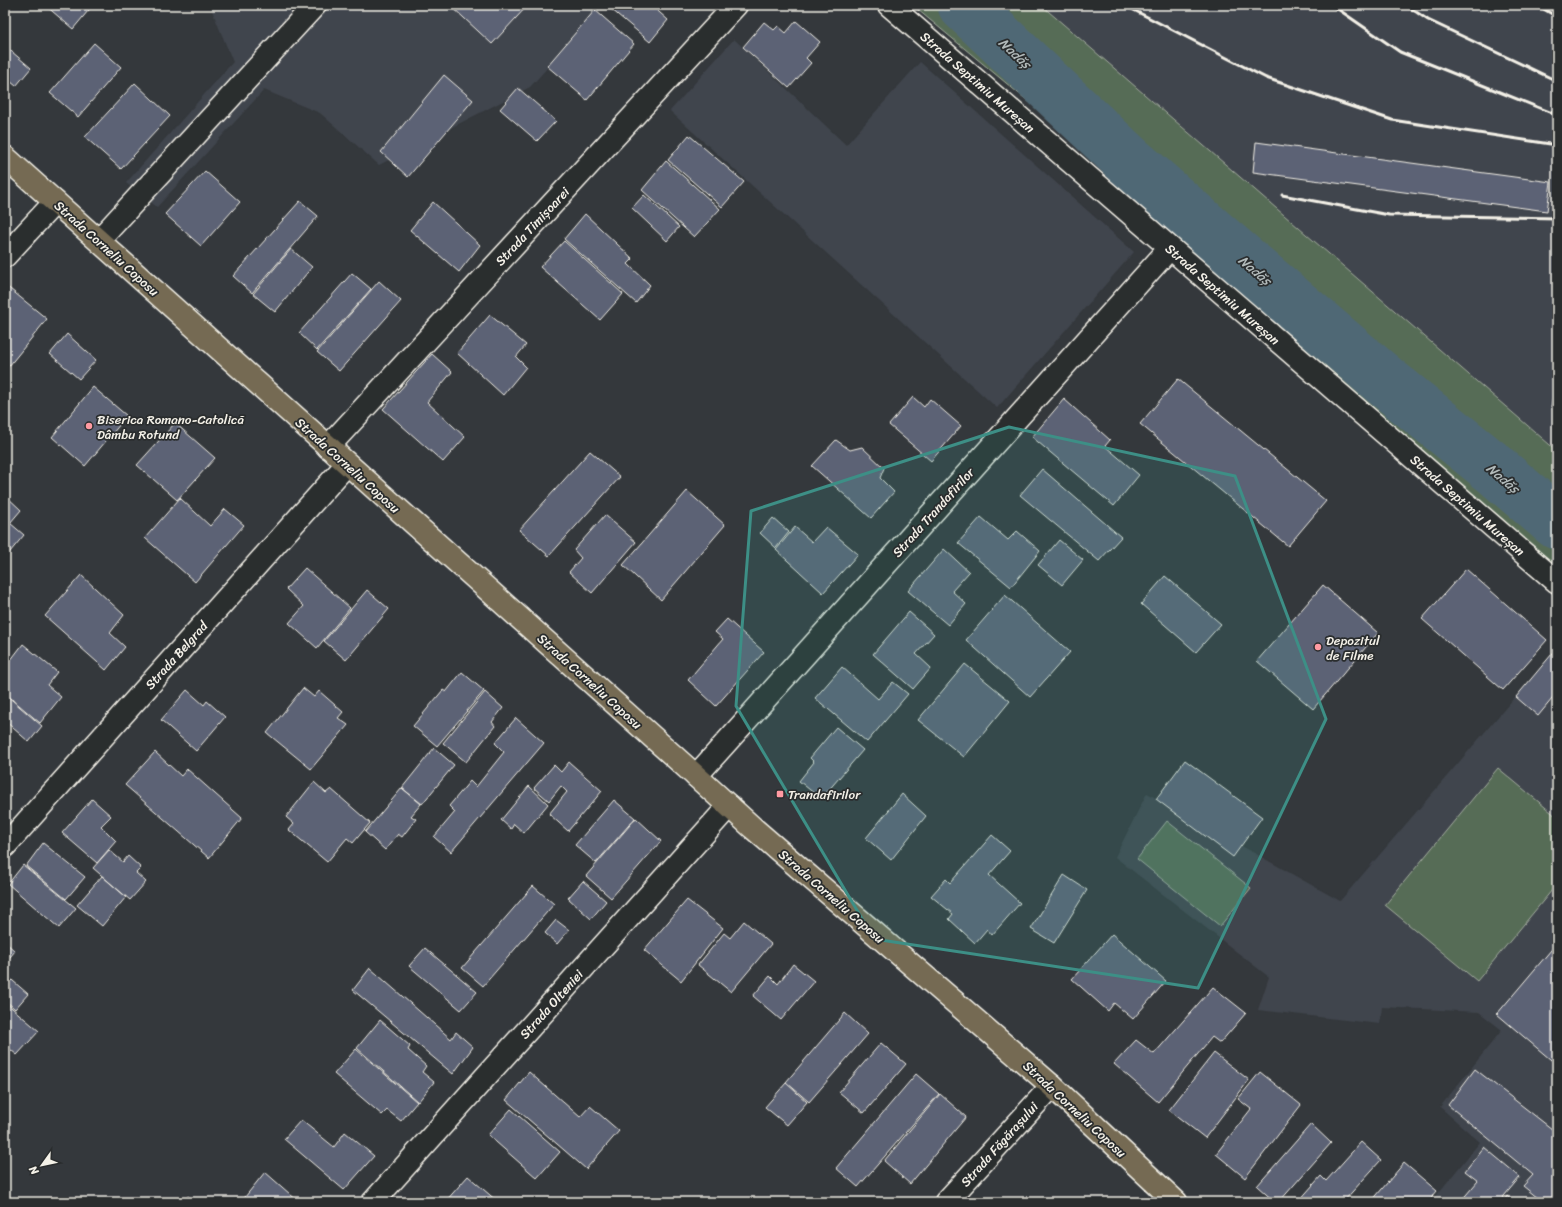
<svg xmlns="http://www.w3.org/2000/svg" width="1562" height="1207" viewBox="0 0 1562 1207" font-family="Sriracha,sans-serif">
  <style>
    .built { fill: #40454d }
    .green { fill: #566c57; stroke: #a5aea0 }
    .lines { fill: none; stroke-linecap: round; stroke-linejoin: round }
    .river { stroke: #4f6874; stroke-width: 53 }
    .building { fill: #5c6274; stroke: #f4f1e8 }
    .minor-casing { stroke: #f4f1e8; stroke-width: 25 }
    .major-casing { stroke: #f4f1e8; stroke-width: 25 }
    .minor { stroke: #2a2d2e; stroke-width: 22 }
    .major { stroke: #746b52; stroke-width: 22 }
    .rail { stroke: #f4f1e8; stroke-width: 3 }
    .marked { fill: #3d8f86; fill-opacity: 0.2; stroke: #3d8f86; stroke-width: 3; stroke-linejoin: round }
    .poi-dot { fill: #ff9aa2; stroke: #2a2d2e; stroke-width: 1.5 }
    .labels { text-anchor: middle; stroke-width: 3.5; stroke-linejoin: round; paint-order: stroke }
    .street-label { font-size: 13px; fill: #f4f1e8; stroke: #2a2d2e }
    .poi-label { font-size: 13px; fill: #f4f1e8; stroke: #2a2d2e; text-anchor: start }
    .water-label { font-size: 14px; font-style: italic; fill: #b2baba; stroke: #2a2d2e }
  </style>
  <rect width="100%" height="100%" fill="#34383c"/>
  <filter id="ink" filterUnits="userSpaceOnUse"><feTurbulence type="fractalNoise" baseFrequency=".025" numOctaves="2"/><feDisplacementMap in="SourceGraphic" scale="8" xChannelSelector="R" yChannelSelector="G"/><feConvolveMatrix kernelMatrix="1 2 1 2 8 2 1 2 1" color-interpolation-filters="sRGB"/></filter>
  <g filter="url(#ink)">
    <path class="built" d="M208,5H604L530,87L379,165L320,113L264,90L157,207L126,183L233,62L211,8Z
      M1041,5H1557V451L1457,364Z
      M734,39L846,145L920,62L1134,252L997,408L670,111Z
      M1557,648V1202H1431L1480,1142L1440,1107L1502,1030L1479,1012L1382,1007L1380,1024L1258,1010L1269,977L1115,857L1147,793L1340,901Z"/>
    <path class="green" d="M912,5H1041L1557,451V567L1196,254L1082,146Z
      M1498,768L1557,817V884L1477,981L1385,905Z
      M1167,821L1251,888L1220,926L1137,859Z"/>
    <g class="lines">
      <path class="river" d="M964,5L1128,160L1224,244L1385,381L1493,468L1557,523"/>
    </g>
    <path class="building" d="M45,5H93L73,29Z
      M450,5H528L492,44Z
      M615,5H651L668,20L650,42L611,9Z
      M595,10L634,44L587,100L547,66Z
      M796,21L820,42L806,58L811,63L789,88L743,47L764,22L774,30L778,26L786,33Z
      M94,43L121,67L78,117L50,93Z
      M5,46L31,68L16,86L5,77Z
      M444,75L473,100L408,177L381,152Z
      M135,83L170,116L121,169L85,137Z
      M518,88L556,121L537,141L500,109Z
      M689,135L744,182L722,207L668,160Z
      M1256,142L1551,182L1547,211L1253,172Z
      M666,161L720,209L694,237L642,190Z
      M205,171L240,202L201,246L165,214Z
      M644,195L679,227L667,241L632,208Z
      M300,201L318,216L252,293L233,276Z
      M433,202L480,245L459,272L410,230Z
      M585,214L633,259L628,264L650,285L636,303L564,239Z
      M564,241L623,294L600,320L540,267Z
      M291,249L312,267L275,312L253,294Z
      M352,273L371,289L317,350L299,333Z
      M379,281L401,301L339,371L317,352Z
      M5,285L47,319L5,371Z
      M490,315L526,345L516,357L526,367L503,395L457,353Z
      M67,334L96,360L79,379L50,354Z
      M432,354L452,372L427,402L465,437L443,462L383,409Z
      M1557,371V408L1551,407Z
      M1178,379L1326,501L1288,546L1140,424Z
      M93,387L127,416L85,466L52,437Z
      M913,397L924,407L930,399L961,426L931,461L889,425Z
      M1064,399L1110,440L1105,446L1139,475L1114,506L1032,437Z
      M175,423L215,458L177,500L137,465Z
      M836,440L850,450L862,447L884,468L880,478L894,492L871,518L812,466Z
      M590,451L620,477L549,556L519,530Z
      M1042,469L1121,537L1099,561L1020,495Z
      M687,491L725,525L661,600L623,565Z
      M5,495L21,510L10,523L24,535L5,558Z
      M180,498L210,526L225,509L244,525L195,582L145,538Z
      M605,515L636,542L592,593L569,572L581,558L574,550Z
      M981,517L1008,540L1017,531L1040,551L1011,587L958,543Z
      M773,518L789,532L776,548L760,533Z
      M795,527L812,542L826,527L858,554L823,593L776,550Z
      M1059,540L1083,560L1062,585L1038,565Z
      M944,549L969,572L952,591L966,604L948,625L908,591Z
      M305,568L350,608L317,648L289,623L304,606L286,589Z
      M1466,569L1547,640L1503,690L1422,619Z
      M81,575L124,615L110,633L125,647L106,670L45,616Z
      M1165,576L1221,624L1196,652L1141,604Z
      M1323,585L1378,633L1313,709L1257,661Z
      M367,590L389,609L346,660L324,641Z
      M1005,595L1070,652L1030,697L966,640Z
      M909,612L934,634L916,654L931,668L913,689L873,654Z
      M727,619L764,652L716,706L688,680L723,639L715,632Z
      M23,644L57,672L47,685L61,697L40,723L5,693V663L7,665Z
      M1557,648V693L1538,716L1516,697Z
      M965,664L1010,701L964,757L918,720Z
      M842,667L878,699L893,682L908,694L867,742L815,698Z
      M462,672L484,691L437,746L413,726L443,690L446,692Z
      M303,688L314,697L319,691L343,712L338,718L348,725L311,769L267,733Z
      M187,690L204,705L207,701L225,717L196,751L161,720Z
      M485,692L503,708L492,722L495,726L466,762L443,743Z
      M5,694L42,726L29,742L5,721Z
      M516,718L544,743L451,852L434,837L455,812L449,806L470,781L476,787L504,752L495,743Z
      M836,727L863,750L821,799L799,781L814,762L810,758Z
      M434,748L454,765L422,804L402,788Z
      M155,752L181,776L187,769L242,818L209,858L125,785Z
      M1185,760L1262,817L1233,857L1156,799Z
      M569,762L602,791L568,831L549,814L567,792L561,786L549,801L534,788L554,765L561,772Z
      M314,782L326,793L331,789L370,823L353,843L347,838L327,862L289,830L294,824L286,817Z
      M529,786L548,804L524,833L514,824L511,829L501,820Z
      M402,788L421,804L411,816L416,819L402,837L398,834L385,850L365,832Z
      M902,794L926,816L891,860L866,838Z
      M92,799L111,816L101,826L116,841L97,863L62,833Z
      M614,800L635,818L596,863L575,845Z
      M636,818L661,841L611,898L586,876Z
      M992,835L1010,851L989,875L1020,903L992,935L987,929L975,943L949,919L953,914L931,896L946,879L950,883Z
      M43,843L85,877L66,899L26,866Z
      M109,850L123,862L128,856L141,868L136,873L146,882L130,900L93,868Z
      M23,865L76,908L59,928L8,884Z
      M1064,875L1087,890L1054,943L1031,929Z
      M102,876L126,897L102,926L77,905Z
      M583,881L606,901L591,919L568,898Z
      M533,886L554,904L483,986L462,968Z
      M687,900L723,928L681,981L644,950Z
      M556,920L569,930L557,944L545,933Z
      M744,921L771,944L731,992L698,965L724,933L730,938Z
      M1112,934L1166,981L1133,1019L1114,1003L1108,1011L1072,979Z
      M5,942L15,951L5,963Z
      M1557,943V1065L1497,1014Z
      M425,948L477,992L461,1010L409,966Z
      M793,964L814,981L781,1020L753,996L770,976L778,984Z
      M370,968L451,1039L456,1032L473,1047L453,1074L353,990Z
      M5,974L28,994L15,1009L5,1000Z
      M1213,987L1246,1013L1220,1043L1212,1037L1158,1102L1114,1064L1136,1040L1154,1054Z
      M5,1002L39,1031L17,1055L5,1045Z
      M845,1013L868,1034L809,1102L786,1082Z
      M380,1020L410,1046L408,1050L426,1066L422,1072L434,1082L418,1102L357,1048Z
      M881,1043L906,1064L864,1113L839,1092Z
      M356,1049L417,1102L401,1121L387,1110L382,1115L334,1074Z
      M1214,1053L1249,1080L1205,1138L1169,1110Z
      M1475,1069L1557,1133V1202H1543L1523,1186L1533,1175L1448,1105Z
      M529,1072L580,1117L590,1106L619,1131L586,1169L506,1100Z
      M1260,1072L1301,1105L1245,1178L1216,1154L1251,1109L1238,1099Z
      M916,1074L939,1094L858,1187L836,1168Z
      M786,1083L807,1102L787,1125L765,1107Z
      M940,1094L966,1117L910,1184L884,1161Z
      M511,1109L560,1152L537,1178L488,1135Z
      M301,1120L334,1147L345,1132L374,1156L344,1190L284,1139Z
      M1311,1124L1331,1143L1279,1202H1275L1257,1186Z
      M1361,1142L1381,1160L1343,1202H1298L1321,1176L1326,1181Z
      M1484,1147L1520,1177L1499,1202H1460L1478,1181L1465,1171Z
      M1404,1163L1437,1191L1428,1202H1371Z
      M265,1172L299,1202H241Z
      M468,1176L498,1202H445Z
      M188,1196L195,1202H183Z
      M1507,1196L1514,1202H1503Z"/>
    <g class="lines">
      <g class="minor-casing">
        <path id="minor" d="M889,5L1557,582
          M99,240L315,5
          M5,256L55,202
          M328,447L736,5
          M696,776L1170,248
          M5,846L347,464
          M373,1202L729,806
          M946,1202L1052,1086"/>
      </g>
      <g class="major-casing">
        <path id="major" d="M5,157L696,776L753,828L1052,1086L1176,1202"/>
      </g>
      <use href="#minor" class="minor"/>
      <use href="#major" class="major"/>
      <path class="rail" d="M1124,5L1266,78L1392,120L1557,145
        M1332,5L1400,52L1557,115
        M1406,5L1428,20L1557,81
        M1537,5L1557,17
        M1282,195L1389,215L1557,218"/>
    </g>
  </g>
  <path class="marked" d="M1009,427L1235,476L1326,719L1198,988L874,939L736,706L751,511Z"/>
  <g class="poi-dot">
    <circle cx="89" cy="426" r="4"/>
    <circle cx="1318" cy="647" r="4"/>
    <rect x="776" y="790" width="8" height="8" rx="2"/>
  </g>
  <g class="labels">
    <g class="street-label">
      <text transform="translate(978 82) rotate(41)" y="5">Strada Septimiu Mureșan</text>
      <text transform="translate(532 226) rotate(-47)" y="5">Strada Timișoarei</text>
      <text transform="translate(107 248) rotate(42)" y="5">Strada Corneliu Coposu</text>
      <text transform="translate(1223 294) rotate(41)" y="5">Strada Septimiu Mureșan</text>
      <text transform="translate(348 465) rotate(42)" y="5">Strada Corneliu Coposu</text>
      <text transform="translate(1468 505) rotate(41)" y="5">Strada Septimiu Mureșan</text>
      <text transform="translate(933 512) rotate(-48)" y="5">Strada Trandafirilor</text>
      <text transform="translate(176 655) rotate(-48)" y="5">Strada Belgrad</text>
      <text transform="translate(590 681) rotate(42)" y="5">Strada Corneliu Coposu</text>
      <text transform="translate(832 896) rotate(41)" y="5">Strada Corneliu Coposu</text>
      <text transform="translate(551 1004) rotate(-48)" y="5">Strada Olteniei</text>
      <text transform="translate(1075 1109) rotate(43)" y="5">Strada Corneliu Coposu</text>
      <text transform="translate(999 1144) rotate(-48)" y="5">Strada Făgărașului</text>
    </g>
    <g class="poi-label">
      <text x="97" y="424">Biserica Romano-Catolică<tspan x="97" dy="15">Dâmbu Rotund</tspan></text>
      <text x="1326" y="645">Depozitul<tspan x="1326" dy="15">de Filme</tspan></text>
      <text x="788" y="799">Trandafirilor</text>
    </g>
    <g class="water-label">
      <text transform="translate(1015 53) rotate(43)" y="5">Nadăș</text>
      <text transform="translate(1255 270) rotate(40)" y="5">Nadăș</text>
      <text transform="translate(1503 478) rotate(40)" y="5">Nadăș</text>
    </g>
  </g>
  <rect width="1562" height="1207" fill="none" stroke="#2a2d2e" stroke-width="20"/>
  <rect x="10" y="10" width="1542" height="1187" fill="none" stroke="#f4f1e8" stroke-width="1.5" filter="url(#ink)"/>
  <g transform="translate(42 1165) rotate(237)" stroke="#2a2d2e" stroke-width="3" paint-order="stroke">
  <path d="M0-3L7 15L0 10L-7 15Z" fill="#f4f1e8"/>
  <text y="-6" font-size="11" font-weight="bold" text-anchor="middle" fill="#f4f1e8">N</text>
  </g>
</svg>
